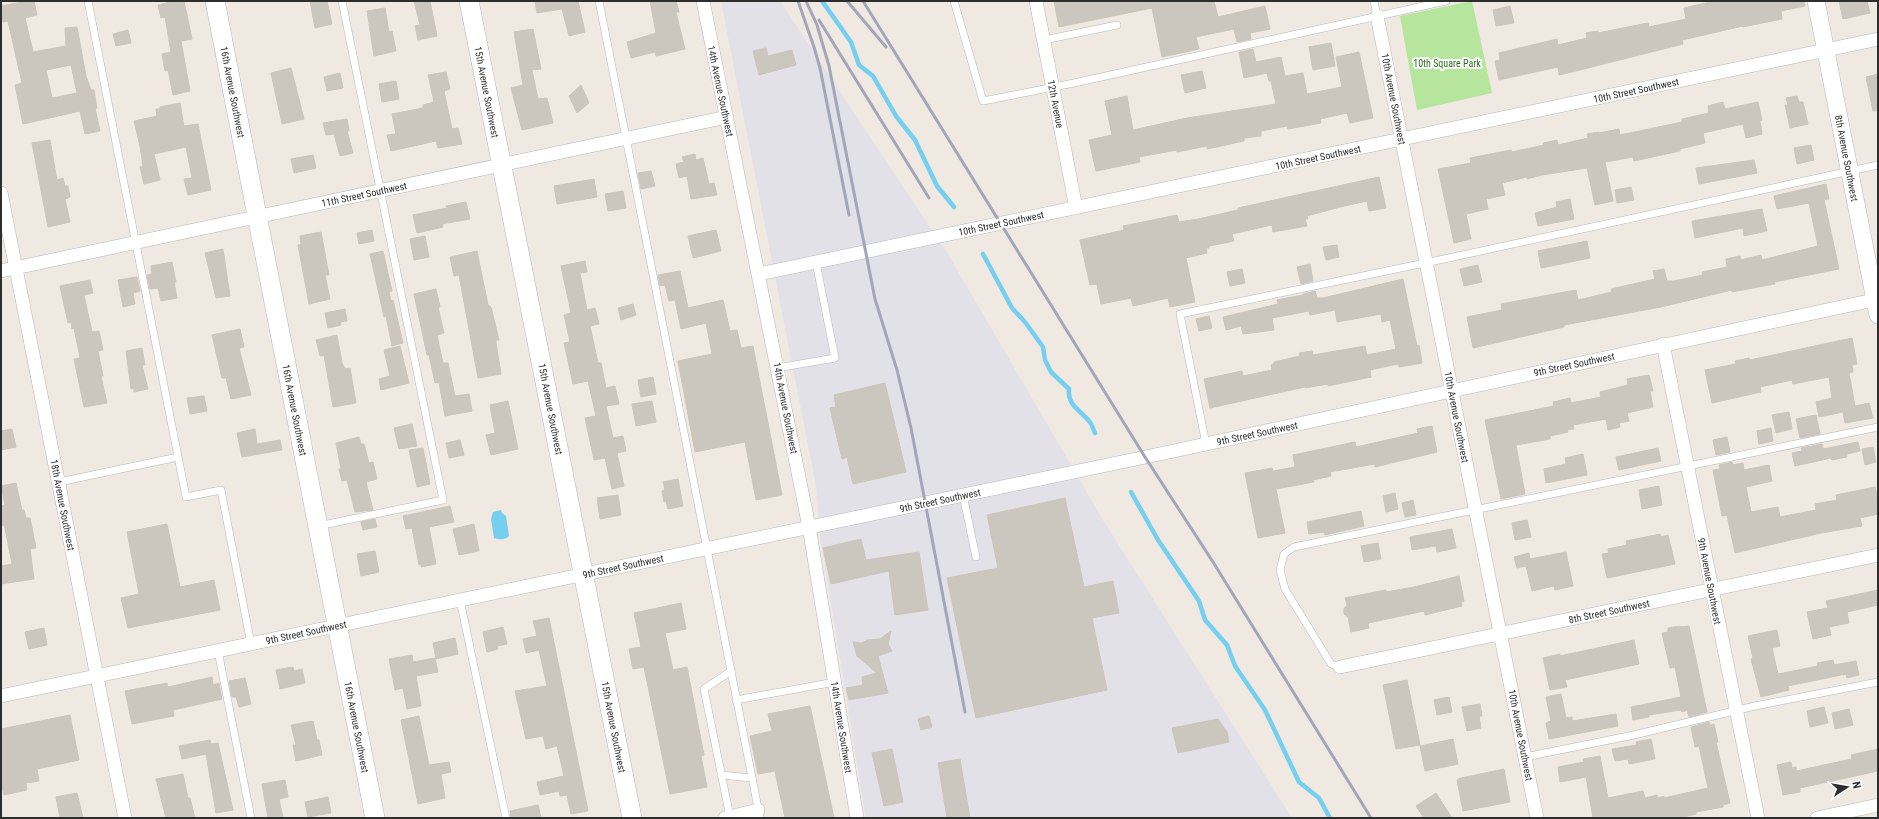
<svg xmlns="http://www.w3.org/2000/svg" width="1879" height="819" viewBox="0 0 1879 819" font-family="'Roboto Condensed',sans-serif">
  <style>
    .industrial { fill: #e3e1e8 }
    .green { fill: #b6e59e }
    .water { fill: #75cff0 }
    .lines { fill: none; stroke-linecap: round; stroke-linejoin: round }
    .stream { stroke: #75cff0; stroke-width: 4.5 }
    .building { fill: #cbc7bf; stroke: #cbc5ba; fill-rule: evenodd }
    .service-casing { stroke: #b4b7c1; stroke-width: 8 }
    .minor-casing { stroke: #b4b7c1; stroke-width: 14 }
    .tertiary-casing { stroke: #b4b7c1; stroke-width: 18 }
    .secondary-casing { stroke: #b4b7c1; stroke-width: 20 }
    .service { stroke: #fff; stroke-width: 7 }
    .minor { stroke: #fff; stroke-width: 13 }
    .tertiary { stroke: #fff; stroke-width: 17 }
    .secondary { stroke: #fff; stroke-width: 19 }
    .rail { stroke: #a3a6b8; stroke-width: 3 }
    .labels { text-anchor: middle; stroke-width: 4; stroke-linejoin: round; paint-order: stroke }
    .park-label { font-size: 10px; fill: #2c6e1b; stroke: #fff }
    .street-label { font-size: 10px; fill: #2e2e2e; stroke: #fff }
  </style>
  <rect width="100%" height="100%" fill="#efe9e1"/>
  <path class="industrial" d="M721,1H780L949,256L1103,520L1292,818H866L820,536L816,486Z"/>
  <path class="green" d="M1472,1L1492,93L1417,110L1400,16Z"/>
  <path class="water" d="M501,510L502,513L506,516L509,536C505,540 500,540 494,538L491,519L493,512Z"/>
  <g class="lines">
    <path class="stream" d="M822,1L851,42L859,65L873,76L896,116L915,140L937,186L954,207
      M983,254L1012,308L1025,322L1043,347L1045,360L1051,372L1069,389C1067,405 1080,410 1089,421C1092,424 1093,429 1095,433
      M1131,492L1158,540L1199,601L1205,620L1227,645L1235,666L1265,710L1299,782L1319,798L1330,818"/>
  </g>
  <path class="building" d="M27,1H34L37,15L25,18L33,52L66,46L65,28L77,27L86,76L91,90H94L97,108H95L100,131L85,134L80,111L23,124L15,85L22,83L8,21L3,22L1,6ZM71,65L77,93L52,98L46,70Z
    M175,1H184L192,39L181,41L190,91L173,95L168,70L165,71L162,54L171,52L165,17L161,18L158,5Z
    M310,1H327L332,24L315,28Z
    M414,1H430L437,36L418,40L415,26L420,25Z
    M535,1H578L585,32L569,36L562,9L537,13Z
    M650,1H676L679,12H676L685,49L656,56L655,52L631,58L627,42L656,33Z
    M1054,1H1214L1218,17L1265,6L1270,29L1250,33L1251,39L1237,42L1234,29L1196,37L1199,49L1162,57L1152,8L1059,27Z
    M1710,1H1804L1805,6L1781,11L1782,19L1743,27V26L1682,40L1683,44L1576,71L1559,75L1558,67L1499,80L1495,61L1500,60L1499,53L1557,39L1558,45L1587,38L1586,33L1598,31V33L1648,23L1649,27L1686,19L1684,8L1710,2Z
    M1839,1H1867L1870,13L1843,19Z
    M1510,6L1514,23L1496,26L1493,10Z
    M385,8L389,32L392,31L396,51L374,56L367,11Z
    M533,29L541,69L532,70L538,99L547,98L553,123L522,130L511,88L523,85L514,32Z
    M128,30L131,43L116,46L113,34Z
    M1331,43L1335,66L1313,70L1309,47Z
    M766,48L768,56L792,50L796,65L759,75L753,51Z
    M1253,49L1256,62L1281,57L1285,76L1303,73L1307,94L1342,87L1336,57L1359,52L1373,118L1350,123L1347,113L1320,119L1321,123L1288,129L1287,126L1261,131V136L1244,138V141L1207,149V146L1177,152V150L1139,157L1140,162L1096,171L1089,140L1112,135L1105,101L1127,96L1133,130L1187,118L1276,104L1271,81H1269L1267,73L1244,78L1239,52Z
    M291,68L304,119L282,124L271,73Z
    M1202,71L1206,88L1185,93L1181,75Z
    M446,72L450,89L444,91L452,129L458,128L462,144L438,148L436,141L391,151L387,135L396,134L392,114L423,108V105L434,102L428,75Z
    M340,73L343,88L327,91L324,77Z
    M1878,74V110L1873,111L1866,77Z
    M396,81L399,99L382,102L379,84Z
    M581,85L589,103L577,113L569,96Z
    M1797,96L1799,102H1803L1808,124L1790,128L1785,105H1788L1786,98Z
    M1723,102L1725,109L1758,102L1762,120L1760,121L1762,134L1746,138L1743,124L1703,133L1705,143L1680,149V151L1634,161L1633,157L1605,162L1613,201L1595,205L1587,168L1542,175L1527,179V177L1502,183L1505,195L1486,199L1488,209L1466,214L1471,239L1454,243L1438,169L1471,163L1470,158L1511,150L1512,152L1544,145L1543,143L1557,140L1558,145L1588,138L1587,134L1599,132V133L1619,129L1620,135L1682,122V119L1709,113L1708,106Z
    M180,103L184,126L198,124L211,190L188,195L184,179L192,178L186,147L154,154L160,180L144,184L140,167L143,166L140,146L134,121L157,116L156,109H160V107Z
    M347,119L349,131H347L353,153L340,156L334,134L326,135L323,123Z
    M50,140L57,180L63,178L65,186H68L70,197L65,199L70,222L48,227L32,143Z
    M1811,145L1814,160L1797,164L1794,148Z
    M695,154L696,160L703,158L709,184L714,183L717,195L691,199L687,176L679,178L676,164L684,162L682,157Z
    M313,155L316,168L294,173L291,159Z
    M1754,160L1757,173L1699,184L1696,168Z
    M651,171L655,186L641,189L638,173Z
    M1379,177L1386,208L1369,211L1367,201L1340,207L1307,216L1308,219H1305L1307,226L1273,232L1272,225L1232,234L1234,241L1209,246V248H1206L1207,253L1186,258L1195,302L1170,307L1168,298L1133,306L1131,298L1101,304L1097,284L1090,285L1080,240L1124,230L1123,226L1177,215L1179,222L1198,219L1238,210V208Z
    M594,179L597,197L557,204L554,186Z
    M1826,184L1829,199L1824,200L1839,269L1774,282L1775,284L1758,287L1732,292V290L1661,307L1564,325V327L1473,348L1467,317L1502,310L1501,304L1576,290L1578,300L1612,292L1611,289L1655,279L1653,271L1664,269L1667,281H1674L1703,275L1702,272L1727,267L1726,259L1740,256L1741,260L1761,255L1762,260L1818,246L1809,203L1777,209L1774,196Z
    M1631,187L1634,200L1617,203L1615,190Z
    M623,191L626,208L608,211L605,194Z
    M1570,199L1574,219L1538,226L1535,213L1557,207L1556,202Z
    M466,202L470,219L442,224L443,227L417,233L413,215L447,208L446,206Z
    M1762,209L1767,231L1744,236L1743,228L1695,238L1692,221Z
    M372,230L374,241L359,244L357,233Z
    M716,230L721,251L693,258L688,236Z
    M321,232L329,275H325L330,299L309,304L298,245L301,244L300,236Z
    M425,236L429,257L414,260L410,239Z
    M1587,241L1590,258L1541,268L1538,251Z
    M1337,245L1339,257L1326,260L1323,247Z
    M223,249L230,296L216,298L205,253Z
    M383,251L392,291L389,292L391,301L393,300L403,343L392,346L386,316L384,317L370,254Z
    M477,251L488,305L491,307L499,340H496V343L501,374L478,378L459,275L454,276L450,257Z
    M585,261L587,272L580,273L587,310L595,308L599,324L590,326L598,363H601L606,388L615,386L619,404L606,406L613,438L623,436L626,451L617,453L624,486L612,489L605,458L594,460L585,418L596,416L588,381L573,384L564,343L570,342L564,315L571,313L561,266Z
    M172,262L176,282H174L177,298L161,301L158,288L150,289L147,275L152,274L151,266Z
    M1310,264L1313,281L1301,284L1297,267Z
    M1478,265L1482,282L1464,286L1460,269Z
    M1242,269L1245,283L1230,286L1227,272Z
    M680,271L688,308L723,300L730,331L737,330L741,348L753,346L782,495L756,500L745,442L695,452L678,361L712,354L706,323L681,329L675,300L669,301L665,285L660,286L658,275Z
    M137,277L140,291L133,293L135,304L123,307L118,280Z
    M1403,279L1417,346L1419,345L1422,363L1399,367L1398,364L1370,370L1371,377L1328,386V384L1305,388V387L1210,408L1204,379L1242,371L1243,376L1272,370L1271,365L1274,364V362L1300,356L1299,353L1312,351L1313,355L1365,346L1367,355L1396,349L1390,320L1382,322L1381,314L1337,322L1335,310L1310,315L1309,311L1272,318L1274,330L1243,334L1241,326L1226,330L1223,317L1278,304L1277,300L1303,295V294L1315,291L1317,298H1323Z
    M90,280L93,293L84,295L92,332L99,331L103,350L98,351L103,376H101L107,403L84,407L74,359L80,358L74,328L72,329L71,322L68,323L60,286Z
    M436,289L440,307H438L444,333L437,335L443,363H448L455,396L469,394L472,411L445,416L439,382L435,383L429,355H427L414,294Z
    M633,304L636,315L621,320L618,308Z
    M345,309L347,321L340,322L341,325L328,328L325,313Z
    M1209,316L1212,328L1199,331L1196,319Z
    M240,329L244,347L239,348L251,395L231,399L226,378H222L212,335Z
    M337,335L342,363L345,369L350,368L356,403L333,407L324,355L320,356L316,340Z
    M1852,338L1857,364L1852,365L1853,372L1849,373L1855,406L1869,403L1873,418L1845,423L1843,412L1819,417L1816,402L1832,398L1829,377L1793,384L1792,380L1760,387L1761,392L1712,403L1705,370L1736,364L1735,361L1749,358L1750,360Z
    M400,346L409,383L381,390L379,379L390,376L384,350Z
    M142,348L145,365H142L148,389L134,392V388L131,389L126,351Z
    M1649,375L1653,391H1650L1653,407L1627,413L1629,421L1619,423L1620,427L1608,430L1606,419L1573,425L1574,429L1567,430L1568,432L1550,436V439L1516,445L1525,494L1501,499L1485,420L1554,406L1553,402L1570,398L1571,403L1601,397L1600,392L1628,385L1627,379Z
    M653,377L656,394L641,397L638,380Z
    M885,383L906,472L853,484L847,457L842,459L830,408L836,407L834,395Z
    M204,396L207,411L190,414L187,398Z
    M508,401L518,449L491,455L486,435L495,433L490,405Z
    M652,401L656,422L636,426L632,404Z
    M1789,412L1792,429L1776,433L1772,415Z
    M1816,415L1820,434L1800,438L1796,419Z
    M412,424L417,446L399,449L394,428Z
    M1432,426L1437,452L1375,467V464L1330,472L1331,476L1313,480L1314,482L1276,489L1285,533L1258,538L1245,473L1272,468L1273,471L1295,467L1293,455L1355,442L1356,447L1418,433L1417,429Z
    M1771,428L1773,441L1759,444L1757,431Z
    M12,429L16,447L1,450V431Z
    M255,429L257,444L280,440L282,450L242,457L237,433Z
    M359,437L361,444H364L369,463L373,462L377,479L366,482L373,510L355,512L347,480L342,481L339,469H341L336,443Z
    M1727,437L1730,452L1716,455L1713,440Z
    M460,440L464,455L449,458L446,443Z
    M1858,442L1860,451L1847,454V457L1832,460L1831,458L1795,466L1792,453L1802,451L1801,448L1822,444L1823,449Z
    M1873,447L1876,462L1865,465L1862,449Z
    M423,448L430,484L417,487L409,450Z
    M1658,448L1661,461L1619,470L1616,457Z
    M1583,454L1587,475L1546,483L1544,469L1566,464L1565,458Z
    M1732,462L1733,465L1743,463L1744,470L1769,465L1772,481L1746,487L1751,512L1778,507L1780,517L1816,510L1815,504L1837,500L1836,495L1875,487L1878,500V514L1860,518L1862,526L1821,533L1735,553L1727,515L1722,516L1713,470L1720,469L1719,465Z
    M678,479L683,506L668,509L666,501L664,502L662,491L665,490L663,482Z
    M16,483L22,510H24L26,518H30L36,548L30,549L34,579L1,584V566L12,564L5,528L4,525L1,526V506L5,505L1,486Z
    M1659,486L1662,505L1642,509L1639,490Z
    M1395,493L1398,509L1386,512L1383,496Z
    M618,495L621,515L600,519L597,498Z
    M1065,498L1084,587L1113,581L1119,613L1092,618L1107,690L976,718L947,578L998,568L987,515Z
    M1413,500L1416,515L1405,517L1402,503Z
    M450,506L454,522L429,527L436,564L421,567V564L419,565L412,528L406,529L403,516Z
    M1361,511L1364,526L1325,535L1324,532L1309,534L1307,522Z
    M375,519L377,527L363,530L361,522Z
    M1527,520L1531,537L1515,540L1512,523Z
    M167,524L180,587L214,580L220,610L128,628L121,598L139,594L127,532Z
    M474,524L479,551L459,555L453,529Z
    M1452,529L1456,548L1437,552L1436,546L1412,550L1410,537Z
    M1660,534L1661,537L1668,535L1675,564L1607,578L1602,554L1609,553L1608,549L1627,545L1626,541Z
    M861,539L866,560L919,552L928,610L895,615L889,571L831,584L823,548Z
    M1378,543L1381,559L1364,562L1361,546Z
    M375,551L379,572L361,576L357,554Z
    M1566,552L1573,586L1555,590L1554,586L1532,591L1526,566L1517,568L1514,557L1529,553L1530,559Z
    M1459,576L1464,601L1461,602L1462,606L1425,615L1424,611L1368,623L1369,628L1351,632L1348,617L1344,614V609L1347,605L1345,598L1386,590V592L1414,587Z
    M1878,590V605L1847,612L1849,623L1829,627L1831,635L1813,639L1807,612L1828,608L1826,601Z
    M681,603L686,629L665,633L673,670L687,667L704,755L701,756L707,787L670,794L644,667L633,669L629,649L641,647L634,613Z
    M549,618L588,811L571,814L567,795L560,796L559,791L540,795L537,782L564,776L557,746L546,749L543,736L526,739L515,691L547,686L539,650L526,653L523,639L537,636L533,621Z
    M1680,626L1681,627L1689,626L1707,712L1689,717L1687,710L1682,712L1681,710L1649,715V717L1633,720L1631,707L1681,697L1675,667L1670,668L1662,633L1668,632V628Z
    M503,627L507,644L497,646L498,649L487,652L483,632Z
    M44,628L47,645L29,649L25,632Z
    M1777,630L1780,646L1772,648L1778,674L1818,666L1817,663L1833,660L1834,665L1856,661L1859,675L1847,678L1846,674L1788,686L1789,690L1761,697L1751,659L1753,658L1748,636Z
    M891,631L888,644L892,651L878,656L888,693L849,700L846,688L863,685L862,677L877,673L857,656L853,642L862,643L867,640L880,639Z
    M455,638L458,654L436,659L433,643Z
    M1634,640L1639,664L1565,680L1567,687L1550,690L1543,658L1560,654V656Z
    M412,655L413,662L435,658L438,672L416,676L421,706L407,709L403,688L395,690L389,659Z
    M293,667L294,671L302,669L305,683L280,689L276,670Z
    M212,677L213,685L219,683L222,699L173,710L174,716L132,724L125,691L167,683L168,687Z
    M245,678L251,704L239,707L236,697H232L229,681Z
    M1407,680L1420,745L1396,749L1383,685Z
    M1561,694L1566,718L1572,717V721L1616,714L1618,726L1549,739L1546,723L1551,721L1546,697Z
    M1449,697L1452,712L1437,715L1434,700Z
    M1480,704L1482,716H1479L1481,728L1467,731L1462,707Z
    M810,706L834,818H785L775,771L758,774L750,736L772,731L768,714Z
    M1824,707L1828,723L1810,727L1807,711Z
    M1849,709L1853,725L1835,729L1832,713Z
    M70,715L79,760L37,769L39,781L26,783L27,790L4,795L1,783V729Z
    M419,716L429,765L449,762L451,772L441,774L445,798L418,804L401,720Z
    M929,716L932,727L921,730L918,719Z
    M1218,719L1227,732L1229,742L1178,753L1172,728Z
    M313,721L317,740H319L322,755L296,761L293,745H296L291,725Z
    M1709,722L1710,725L1714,724L1718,742H1716L1730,803L1723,805V807L1696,812V814L1679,818H1593L1586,777L1560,782L1558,767L1584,762L1583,759L1600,756L1608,798L1643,791L1645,798L1657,795L1658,798L1664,796V798L1708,788L1699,746L1695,747L1691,727Z
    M1453,739L1458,764L1425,771L1420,746Z
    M1651,739L1655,759L1629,764L1628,759L1615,761L1612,749L1637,745L1636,742Z
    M210,740L211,744L218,743L233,810L216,813L206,754L182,759L179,746Z
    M892,749L903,802L884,806L872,753Z
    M1878,749V771L1800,788V792L1783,795L1777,765L1791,762L1792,768L1796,767V771L1852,759L1851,755Z
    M960,759L970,818H947L938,763Z
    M1504,769L1510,802L1463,811L1457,780L1461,778Z
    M183,774L188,798H190L195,818H166L156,779Z
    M285,780L288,797L279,799L283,818H268L262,784Z
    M77,793L83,818H60L56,797Z
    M1436,793L1452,818H1424L1416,806Z
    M328,797L331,813L308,817L305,802Z
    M538,805L541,818H511L510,811Z"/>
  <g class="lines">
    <g class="service-casing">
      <path id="service" d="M88,1L186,497L221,490L251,644
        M599,1L760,818
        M954,1L983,101L1074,83L1446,1
        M1374,1L1377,16
        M1044,40L1117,25
        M777,368L835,358L816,262
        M1206,444L1180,314L1444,259L1878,165
        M59,482L178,457
        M963,495L976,557
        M318,526L443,500L342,1
        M460,600L506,818
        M218,651L251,818
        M1340,667L1331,664L1285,589L1280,570L1284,554L1294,547L1878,427
        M736,700L835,682
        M1525,757L1634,735L1755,706L1878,682
        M721,775L752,778
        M730,817L704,689L731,671"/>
    </g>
    <g class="minor-casing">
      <path id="minor" d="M703,1L809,527L857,818
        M1036,1L1076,208
        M1377,16L1537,818
        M1,193L125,818
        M1,271L727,117
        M759,274L1878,39
        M1663,344L1758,818
        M1340,667L1878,555
        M1,696L1155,455L1878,299
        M725,818L758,810
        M1817,818L1878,805"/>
    </g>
    <g class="tertiary-casing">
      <path id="tertiary" d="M1816,1L1878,315"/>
    </g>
    <g class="secondary-casing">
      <path id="secondary" d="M215,1L375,818
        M469,1L632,818"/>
    </g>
    <use href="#service" class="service"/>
    <use href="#minor" class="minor"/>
    <use href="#tertiary" class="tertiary"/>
    <use href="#secondary" class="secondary"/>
    <path class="rail" d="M798,1L814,47L820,68L849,215
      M806,1L817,25L829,66L875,299L897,370L911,428L965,712
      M847,1L886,47
      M863,1L1145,457L1213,562L1371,818
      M819,20L929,198"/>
  </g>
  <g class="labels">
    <g class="park-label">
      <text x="1447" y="67">10th Square Park</text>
    </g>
    <g class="street-label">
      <text transform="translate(1636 90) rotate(-12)" y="4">10th Street Southwest</text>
      <text transform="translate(721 91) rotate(78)" y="4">14th Avenue Southwest</text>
      <text transform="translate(233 92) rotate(79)" y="4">16th Avenue Southwest</text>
      <text transform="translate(487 92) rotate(79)" y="4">15th Avenue Southwest</text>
      <text transform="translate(1394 99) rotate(79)" y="4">10th Avenue Southwest</text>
      <text transform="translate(1056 104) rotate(79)" y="4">12th Avenue</text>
      <text transform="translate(1318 157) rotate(-12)" y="4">10th Street Southwest</text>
      <text transform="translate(1847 158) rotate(79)" y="4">8th Avenue Southwest</text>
      <text transform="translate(364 194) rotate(-12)" y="4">11th Street Southwest</text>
      <text transform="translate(1001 223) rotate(-12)" y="4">10th Street Southwest</text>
      <text transform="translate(1574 364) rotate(-12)" y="4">9th Street Southwest</text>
      <text transform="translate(786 408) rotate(79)" y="4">14th Avenue Southwest</text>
      <text transform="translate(551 409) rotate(79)" y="4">15th Avenue Southwest</text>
      <text transform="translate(295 410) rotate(79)" y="4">16th Avenue Southwest</text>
      <text transform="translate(1457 417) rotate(79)" y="4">10th Avenue Southwest</text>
      <text transform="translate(1257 433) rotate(-12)" y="4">9th Street Southwest</text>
      <text transform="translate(940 500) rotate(-12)" y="4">9th Street Southwest</text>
      <text transform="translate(63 505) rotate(79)" y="4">18th Avenue Southwest</text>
      <text transform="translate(623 566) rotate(-12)" y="4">9th Street Southwest</text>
      <text transform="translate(1710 581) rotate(79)" y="4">9th Avenue Southwest</text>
      <text transform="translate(1609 611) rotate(-12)" y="4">8th Street Southwest</text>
      <text transform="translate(306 632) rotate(-12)" y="4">9th Street Southwest</text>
      <text transform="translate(357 727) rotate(79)" y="4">16th Avenue Southwest</text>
      <text transform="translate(614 727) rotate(79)" y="4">15th Avenue Southwest</text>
      <text transform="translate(842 727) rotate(81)" y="4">14th Avenue Southwest</text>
      <text transform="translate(1521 735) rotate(79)" y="4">10th Avenue Southwest</text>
    </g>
  </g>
  <rect width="1879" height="819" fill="none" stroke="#2e2e2e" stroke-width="4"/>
  <g transform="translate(1847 787) rotate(78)" stroke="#ffffff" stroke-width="3" paint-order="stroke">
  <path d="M0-3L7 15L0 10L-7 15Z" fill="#2e2e2e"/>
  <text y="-6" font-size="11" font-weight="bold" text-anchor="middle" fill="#2e2e2e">N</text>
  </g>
</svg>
